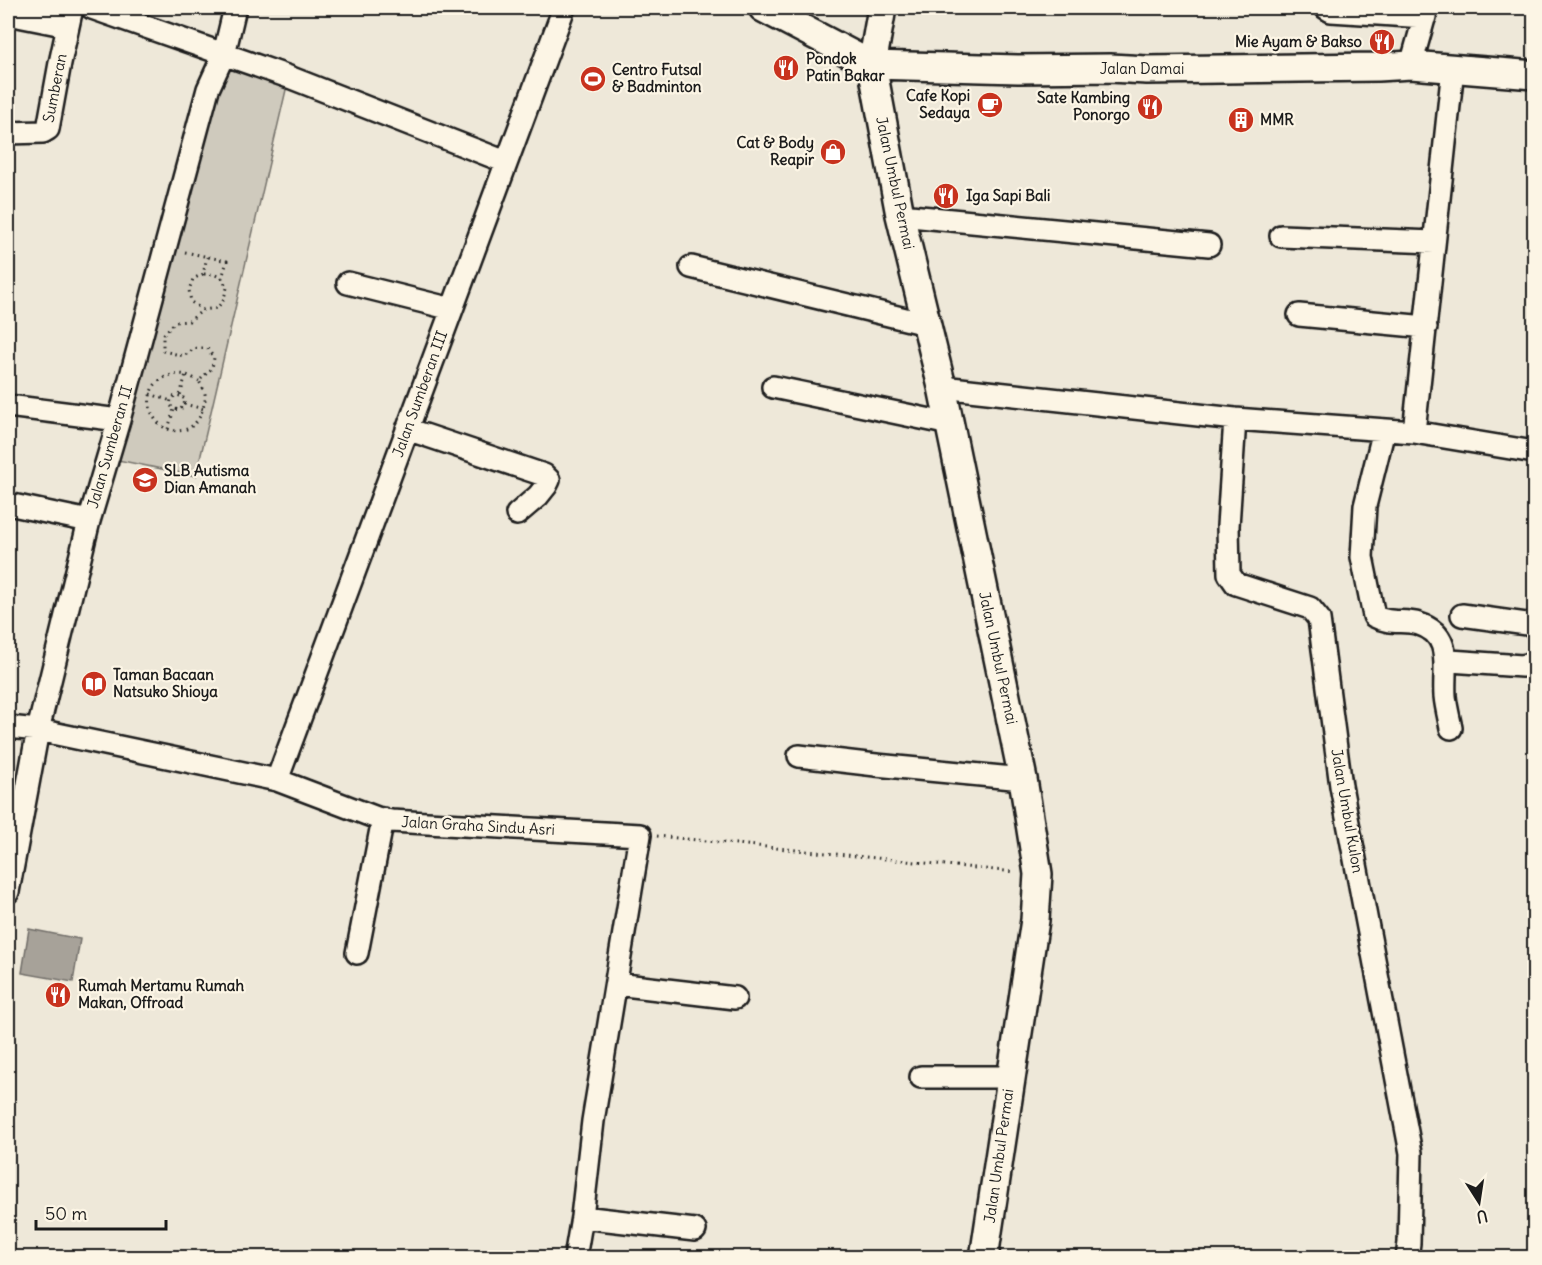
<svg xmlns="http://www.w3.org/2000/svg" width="1542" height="1265" viewBox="0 0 1542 1265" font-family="Delius,sans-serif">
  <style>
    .green { fill: #cfcabd; stroke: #76736c; stroke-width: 1.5 }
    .water { fill: #a7a299; stroke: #6f6c67; stroke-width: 1.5 }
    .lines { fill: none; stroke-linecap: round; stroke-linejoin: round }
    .minor-casing { stroke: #1c1c1c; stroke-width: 26 }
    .major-casing { stroke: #1c1c1c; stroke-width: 32 }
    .path { stroke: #1c1c1c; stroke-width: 3; stroke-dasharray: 1.5 4.5; stroke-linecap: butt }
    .minor { stroke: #fcf5e5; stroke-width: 21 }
    .major { stroke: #fcf5e5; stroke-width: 27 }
    .labels { text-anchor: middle; stroke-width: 4.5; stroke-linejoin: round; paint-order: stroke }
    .poi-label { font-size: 15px; font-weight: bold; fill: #1c1c1c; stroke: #fcf5e5; text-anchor: start }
    .street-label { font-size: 15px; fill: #1c1c1c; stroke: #fcf5e5 }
  </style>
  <rect width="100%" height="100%" fill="#eee8d9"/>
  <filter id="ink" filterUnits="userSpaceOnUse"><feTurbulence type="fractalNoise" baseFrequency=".0167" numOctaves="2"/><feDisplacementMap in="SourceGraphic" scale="12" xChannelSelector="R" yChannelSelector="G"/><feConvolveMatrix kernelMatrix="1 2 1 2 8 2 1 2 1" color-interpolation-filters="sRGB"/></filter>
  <g filter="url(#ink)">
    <path class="green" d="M224,54L289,77L196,476L108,458Z"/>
    <path class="water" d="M29,929L80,939L73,982L22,973Z"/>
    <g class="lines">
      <g class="minor-casing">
        <path id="minor" d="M92,8L289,77L506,162
          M1326,8L1331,11L1425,17
          M8,14L68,26
          M1411,65L1427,8
          M8,133L43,132L48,129L60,63L72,8
          M900,215L1209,245
          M1281,236L1434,242
          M691,267L926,324
          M348,283L452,309
          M1299,315L1426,327
          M773,387L950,424
          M942,387L1235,419L1414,432L1534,452
          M8,406L119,420
          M1235,419L1228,526L1229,574L1236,584L1310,608L1319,619L1341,786L1411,1153L1409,1243L1407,1258
          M407,429L544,475L549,480L546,486L538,496L517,514
          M1384,430L1365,506L1362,557L1374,616C1391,625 1403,619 1419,624C1454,635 1443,668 1445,696C1446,707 1449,718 1451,728
          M1414,432L1453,68
          M8,504L89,521
          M1462,615L1534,625
          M1446,663L1450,661L1522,666L1534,663
          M8,727L38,730L277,780L377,818L391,821L640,835L593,1121L582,1217L575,1258
          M799,756L876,765L1023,779
          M277,780L564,8
          M8,892L38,730L89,521L119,420L208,89L224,54L235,8
          M357,953L383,819
          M616,984L735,998
          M921,1077H1010
          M582,1217L695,1230"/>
      </g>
      <g class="major-casing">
        <path id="major" d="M763,8L872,65L1018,69L1110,68L1147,70L1378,67L1411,65L1534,75
          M882,8L872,65L900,215L942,387L1023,779L1038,874L1035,920L984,1258"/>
      </g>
      <path class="path" d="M185,252L227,261L222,278L227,288L223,301L217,308L203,310L189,321L175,322L163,335V351L184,356L195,348H207L214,358L212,368L199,381C201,385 204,389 205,394C206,401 203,409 200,416C185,445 145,428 150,396C152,380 172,371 186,375C190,376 195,379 199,381
        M204,274H213L222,278
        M203,310L191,302L189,290L193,279L203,274L207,257
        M150,394L171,401
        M180,396L176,395L171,399L170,405L174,409L180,410L184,405L185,399L180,396L186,374
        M184,404L204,409
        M168,429L174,409
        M657,836L1015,872"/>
      <use href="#minor" class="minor"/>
      <use href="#major" class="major"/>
    </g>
  </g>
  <defs>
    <g id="restaurant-disc" transform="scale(1.35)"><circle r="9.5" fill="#c8321e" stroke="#fcf5e5"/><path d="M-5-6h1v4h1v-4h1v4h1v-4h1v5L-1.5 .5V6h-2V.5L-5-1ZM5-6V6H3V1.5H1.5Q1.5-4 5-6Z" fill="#fff"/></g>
    <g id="stadium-disc" transform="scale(1.35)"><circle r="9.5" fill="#c8321e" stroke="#fcf5e5"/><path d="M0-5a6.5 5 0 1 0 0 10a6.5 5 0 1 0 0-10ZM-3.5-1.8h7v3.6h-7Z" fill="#fff"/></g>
    <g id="cafe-disc" transform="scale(1.35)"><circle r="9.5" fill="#c8321e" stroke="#fcf5e5"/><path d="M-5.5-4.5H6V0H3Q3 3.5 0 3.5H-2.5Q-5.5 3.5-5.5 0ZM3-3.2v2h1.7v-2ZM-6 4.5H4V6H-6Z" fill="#fff"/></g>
    <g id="building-disc" transform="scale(1.35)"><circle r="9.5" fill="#c8321e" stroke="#fcf5e5"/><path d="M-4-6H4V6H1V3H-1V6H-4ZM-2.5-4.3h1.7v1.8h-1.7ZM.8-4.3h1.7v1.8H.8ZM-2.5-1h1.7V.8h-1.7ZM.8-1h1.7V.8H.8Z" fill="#fff"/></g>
    <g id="shop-disc" transform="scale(1.35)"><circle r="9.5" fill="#c8321e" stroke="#fcf5e5"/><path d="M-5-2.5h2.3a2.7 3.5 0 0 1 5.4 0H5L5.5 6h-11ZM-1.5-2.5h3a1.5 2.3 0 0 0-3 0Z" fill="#fff"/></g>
    <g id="school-disc" transform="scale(1.35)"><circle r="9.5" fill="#c8321e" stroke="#fcf5e5"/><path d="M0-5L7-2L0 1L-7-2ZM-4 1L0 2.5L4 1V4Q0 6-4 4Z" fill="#fff"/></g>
    <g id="library-disc" transform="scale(1.35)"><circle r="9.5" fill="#c8321e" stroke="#fcf5e5"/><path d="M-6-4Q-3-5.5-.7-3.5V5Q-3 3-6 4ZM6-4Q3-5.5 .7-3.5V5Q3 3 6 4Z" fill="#fff"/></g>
  </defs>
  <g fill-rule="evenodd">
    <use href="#restaurant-disc" x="1382" y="42"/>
    <use href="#restaurant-disc" x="786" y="68"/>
    <use href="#stadium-disc" x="593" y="79"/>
    <use href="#cafe-disc" x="990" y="105"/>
    <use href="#restaurant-disc" x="1150" y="107"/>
    <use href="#building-disc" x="1241" y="120"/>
    <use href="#shop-disc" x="833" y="152"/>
    <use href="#restaurant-disc" x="946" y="196"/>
    <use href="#school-disc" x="145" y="480"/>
    <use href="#library-disc" x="94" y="684"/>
    <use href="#restaurant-disc" x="58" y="995"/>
  </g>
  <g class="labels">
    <g class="poi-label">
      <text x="1362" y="47" text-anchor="end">Mie Ayam &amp; Bakso</text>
      <text x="806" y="64">Pondok<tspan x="806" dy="17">Patin Bakar</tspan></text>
      <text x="612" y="75">Centro Futsal<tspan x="612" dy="17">&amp; Badminton</tspan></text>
      <text x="970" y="101" text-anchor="end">Cafe Kopi<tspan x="970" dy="17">Sedaya</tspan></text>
      <text x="1130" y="103" text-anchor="end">Sate Kambing<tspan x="1130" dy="17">Ponorgo</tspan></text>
      <text x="1260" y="125">MMR</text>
      <text x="814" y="148" text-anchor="end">Cat &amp; Body<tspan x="814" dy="17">Reapir</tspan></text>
      <text x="966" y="201">Iga Sapi Bali</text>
      <text x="164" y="476">SLB Autisma<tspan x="164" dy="17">Dian Amanah</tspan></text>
      <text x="113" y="680">Taman Bacaan<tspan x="113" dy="17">Natsuko Shioya</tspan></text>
      <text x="78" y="991">Rumah Mertamu Rumah<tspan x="78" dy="17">Makan, Offroad</tspan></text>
    </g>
    <g class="street-label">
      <text x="1142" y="74">Jalan Damai</text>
      <text transform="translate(55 88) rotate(-79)" y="5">Sumberan</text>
      <text transform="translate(895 183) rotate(78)" y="5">Jalan Umbul Permai</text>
      <text transform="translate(420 394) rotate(-70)" y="5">Jalan Sumberan III</text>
      <text transform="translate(110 447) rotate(-74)" y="5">Jalan Sumberan II</text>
      <text transform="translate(998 658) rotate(78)" y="5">Jalan Umbul Permai</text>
      <text transform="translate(1347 811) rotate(80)" y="5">Jalan Umbul Kulon</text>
      <text transform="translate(478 826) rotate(3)" y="5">Jalan Graha Sindu Asri</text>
      <text transform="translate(999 1156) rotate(-82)" y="5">Jalan Umbul Permai</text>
    </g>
  </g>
  <rect width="1542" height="1265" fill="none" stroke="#fcf5e5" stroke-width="30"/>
  <rect x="15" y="15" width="1512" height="1235" fill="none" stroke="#1c1c1c" stroke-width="2" filter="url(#ink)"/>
  <g transform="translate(1479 1202) rotate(168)" stroke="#fcf5e5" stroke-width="4.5" paint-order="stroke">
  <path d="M0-4.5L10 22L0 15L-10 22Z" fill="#1c1c1c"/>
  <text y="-9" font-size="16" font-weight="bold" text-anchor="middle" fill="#1c1c1c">U</text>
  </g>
  <path d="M36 1220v9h130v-9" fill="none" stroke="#1c1c1c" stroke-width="3"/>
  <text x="45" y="1220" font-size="18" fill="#1c1c1c" stroke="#fcf5e5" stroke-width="4.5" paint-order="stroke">50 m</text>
</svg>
